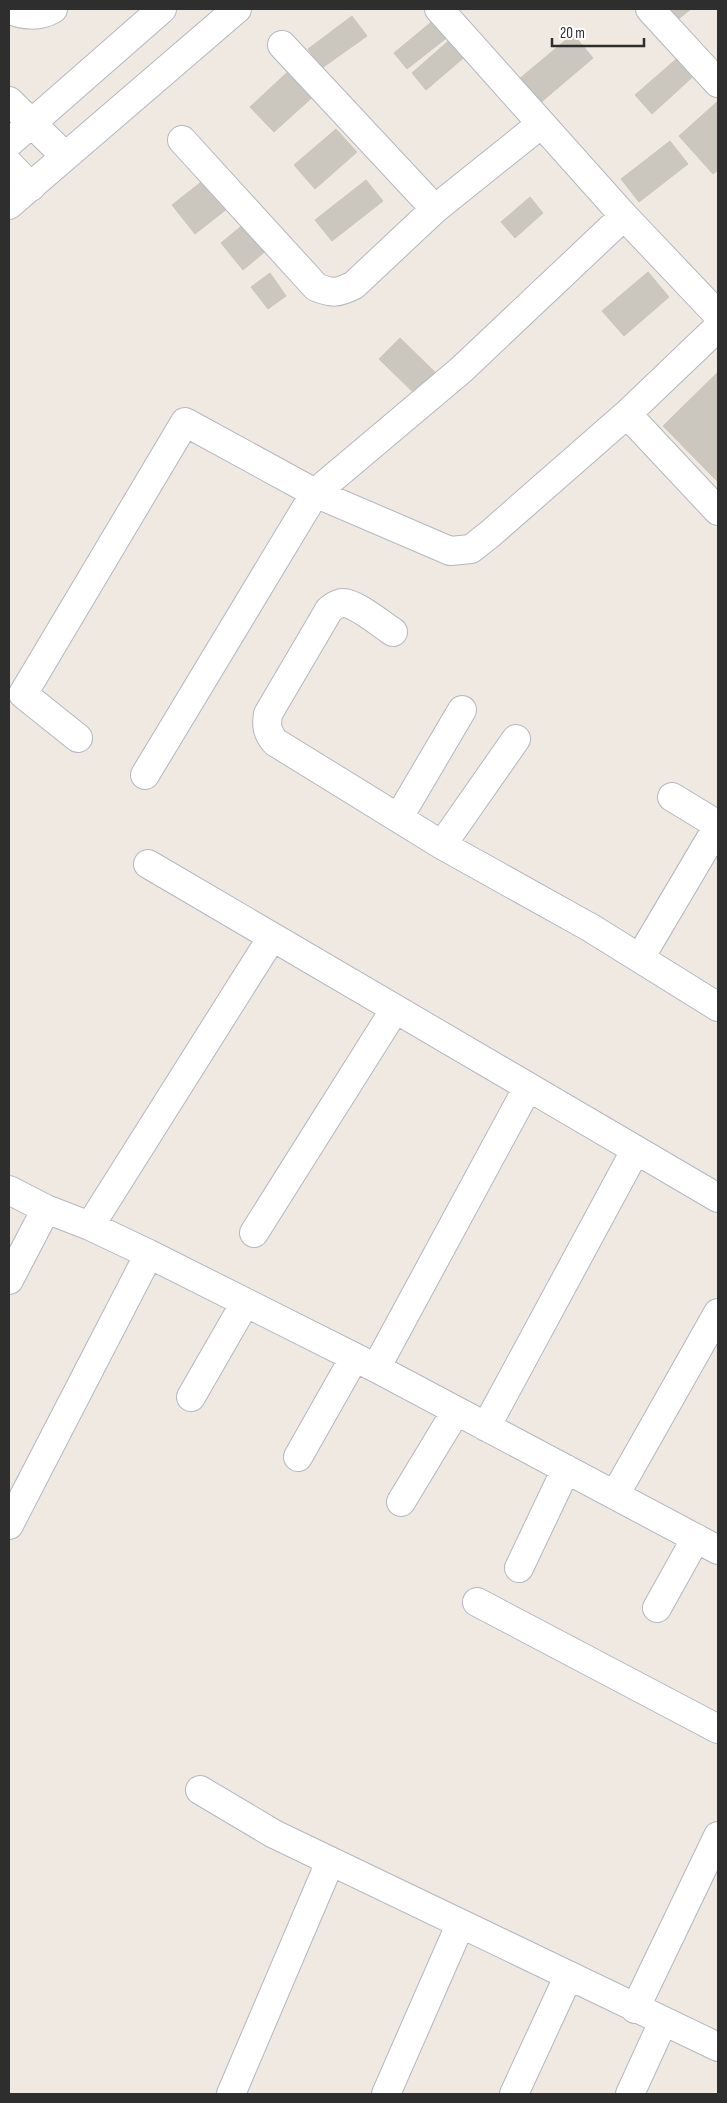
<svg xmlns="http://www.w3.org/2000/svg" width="727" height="2103" viewBox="0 0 727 2103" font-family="'Sofia Sans Condensed',sans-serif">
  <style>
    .building { fill: #cbc7bf; stroke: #cbc5ba }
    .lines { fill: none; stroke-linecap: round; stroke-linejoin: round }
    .minor-casing { stroke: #b4b7c1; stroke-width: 30 }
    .minor { stroke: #fff; stroke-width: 28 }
  </style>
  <rect width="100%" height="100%" fill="#efe9e1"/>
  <path class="building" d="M668,9H691L677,20Z
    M352,16L367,36L322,68L308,49Z
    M435,19L449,36L407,69L394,53Z
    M573,34L593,58L539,104L518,80Z
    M453,37L468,54L426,90L412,73Z
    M682,54L698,72L652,114L635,95Z
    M293,67L317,93L274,132L250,107Z
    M718,101V170L713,174L679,136Z
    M336,129L357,152L315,189L294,165Z
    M670,141L688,164L639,202L621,179Z
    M205,179L228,208L195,234L172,205Z
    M366,180L383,201L332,241L315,220Z
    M530,197L543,213L515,238L501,222Z
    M251,218L273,245L243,270L221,243Z
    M648,272L669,297L624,336L602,311Z
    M270,273L286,296L268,309L251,287Z
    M400,338L440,377L419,398L379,359Z
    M718,372V482L663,426Z"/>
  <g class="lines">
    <g class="minor-casing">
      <path id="minor" d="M9,9C23,16 39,17 53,9
        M439,9L624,216L718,315
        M650,9L718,83
        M282,45L435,209
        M9,101L65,156
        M182,140L316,287C333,294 338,293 354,285L435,209L541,124
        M9,143L162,9
        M9,164L31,187
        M9,205L237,9
        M627,414L718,327
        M393,632C382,625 356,603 343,603C337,603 333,607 329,610L268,714C266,726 267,732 275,742L442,845L591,928L718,1007
        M78,738L23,694L185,422L315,493L450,551L471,549L490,534L627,414L718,511
        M145,775L315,493L461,370L624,216
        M672,797L718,825
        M399,817L462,710
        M442,845L516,739
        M148,864L718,1198
        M640,958L718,826
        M9,1190L46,1209L90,1226L149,1254L376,1368L718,1550
        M90,1226L272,937
        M254,1233L395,1009
        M9,1280L46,1209
        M376,1368L528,1087
        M191,1397L245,1303
        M486,1427L635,1151
        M298,1457L354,1358
        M615,1495L718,1313
        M401,1502L456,1411
        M9,1525L149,1254
        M519,1568L566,1469
        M477,1602L718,1729
        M657,1608L696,1538
        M200,1790L274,1834L718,2047
        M635,2009L718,1836
        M231,2094L330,1862
        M386,2094L460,1925
        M514,2094L568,1977
        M630,2094L663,2022"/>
    </g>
    <use href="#minor" class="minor"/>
  </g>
  <rect width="727" height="2103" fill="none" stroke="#2e2e2e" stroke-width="20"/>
  <path d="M552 38v8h92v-8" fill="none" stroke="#2e2e2e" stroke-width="2.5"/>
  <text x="560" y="38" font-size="15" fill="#2e2e2e" stroke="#ffffff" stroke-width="4" paint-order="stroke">20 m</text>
</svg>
